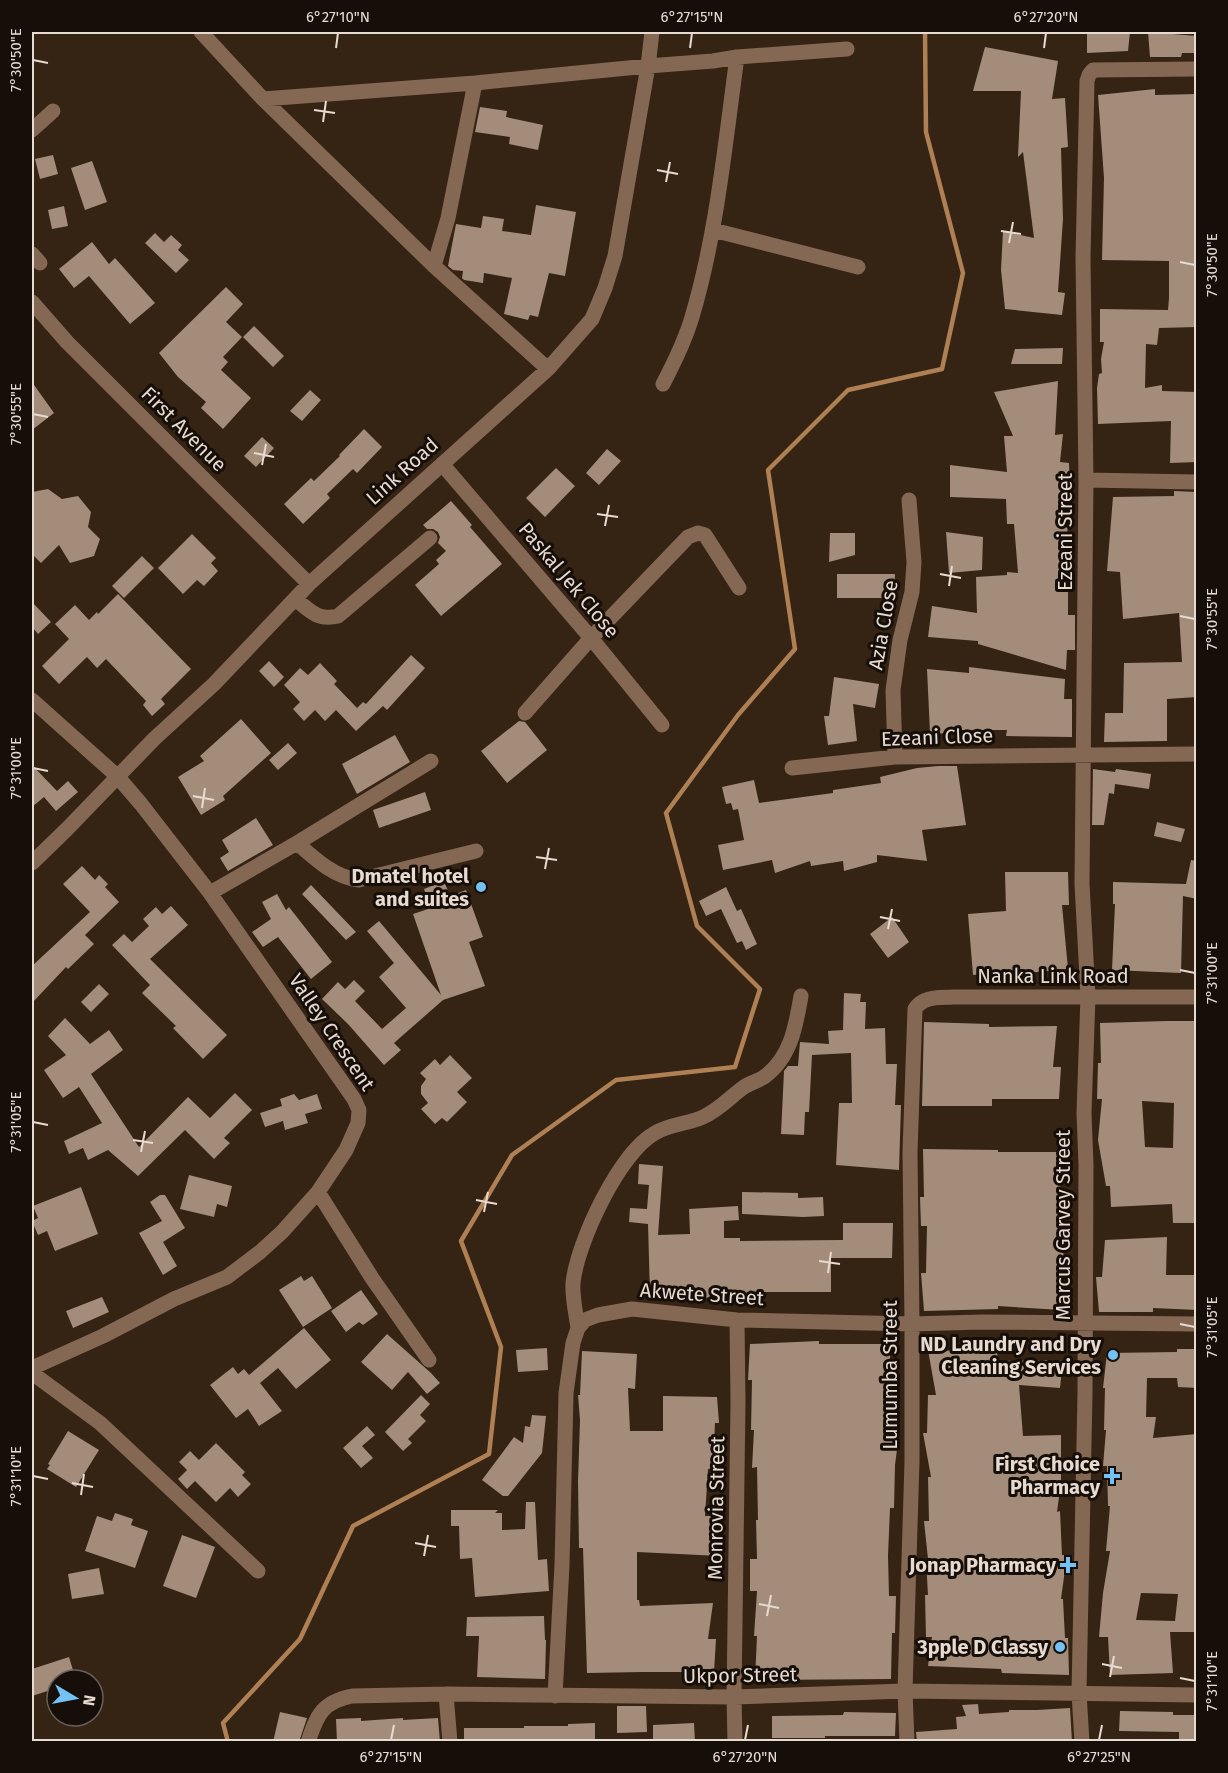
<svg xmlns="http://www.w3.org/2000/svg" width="1228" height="1773" viewBox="0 0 1228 1773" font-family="'Fira Sans',sans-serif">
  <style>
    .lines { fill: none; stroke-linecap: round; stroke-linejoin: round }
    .stream { stroke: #ae8054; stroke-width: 4.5 }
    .building { fill: #a38c7a; fill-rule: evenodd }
    .minor { stroke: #846853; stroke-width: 15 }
    .ticks { fill: none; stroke: #e7dad1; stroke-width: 2 }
    .poi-dot { fill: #73c1f5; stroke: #160e08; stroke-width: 2 }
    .labels { text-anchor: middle; stroke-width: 6; stroke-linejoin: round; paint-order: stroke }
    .street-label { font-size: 20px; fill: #e7dad1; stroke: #160e08 }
    .poi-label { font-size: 20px; font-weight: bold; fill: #e7dad1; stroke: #160e08; text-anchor: end }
    .neatline { fill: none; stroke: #e7dad1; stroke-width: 2 }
    .ticks-label { font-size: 15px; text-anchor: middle; fill: #e7dad1 }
  </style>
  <rect width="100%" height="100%" fill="#352314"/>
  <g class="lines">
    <path class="stream" d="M228,1742L223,1723L300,1639L353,1526L489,1454L501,1347L461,1241L512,1155L616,1080L735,1067L760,989L697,926L666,813L738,715L795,649L768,470L848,390L942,369L963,273L926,132L925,32"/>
  </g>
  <path class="building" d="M1087,32H1130L1128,51L1087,53Z
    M1148,32L1197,36V53H1182L1181,57H1150Z
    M985,47L1058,61L1052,99L1065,98L1068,147L1061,148L1063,219L1058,292L1065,293L1062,315L1005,309L1001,270L1003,231L1034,238L1023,152L1018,157L1021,91H973Z
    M1155,89V95L1197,94V327L1159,328L1157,345L1146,344L1145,388L1162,385V391L1197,392V462L1170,463L1171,421L1098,424L1097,388L1099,374L1102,373L1101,359L1104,342H1100V309L1168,310L1169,298V261L1102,260L1104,178L1098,95Z
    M480,107L507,111L506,117L543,125L538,150L509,144L510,137L475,132Z
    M53,155L58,174L40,179L35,159Z
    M92,161L107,202L85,210L71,168Z
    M536,205L576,212L565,276L549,273L538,317L530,315L528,320L504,314L512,278L484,273L483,283L464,280L462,278L463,271L453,270L448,266L456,224L481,228L483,216L504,219L502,231L531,235Z
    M64,206L68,226L52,229L48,210Z
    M155,233L164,242L171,235L182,245L178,250L189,260L176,273L145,243Z
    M92,242L109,264L115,258L155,303L130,324L89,276L74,288L59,269Z
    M226,287L243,304L226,322L242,337L223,357L228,362L221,370L251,398L223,429L201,408L206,402L178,377L159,353Z
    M254,326L284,356L273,367L243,337Z
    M1063,348L1062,364H1011L1015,349Z
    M1058,381L1055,435L1063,434L1060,462L1069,463L1070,487L1067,538H1074L1072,565H1068V615H1075V650H1067L1066,670L978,644V641L928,637L932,606L977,613L976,577L1007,575V572L1018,573L1014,524H1007L1006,499L950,497V465L1007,472L1004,436H1013L994,392Z
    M32,382L54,413L32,430Z
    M310,390L321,400L302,421L290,411Z
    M364,429L382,447L357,473L353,469L327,494L330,498L303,524L284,504L311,478L314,481L340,456L339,455Z
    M262,437L274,448L256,467L244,456Z
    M607,449L621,461L599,485L586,473Z
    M556,468L575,486L545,517L526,498Z
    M48,489L62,499L78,496L91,512L88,527L100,539L94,556L70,563L59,545L41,563L32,554V492Z
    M1174,491L1197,492V697L1167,699V741L1104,742L1105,713H1123L1124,663L1182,662L1179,613L1123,619L1120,572L1107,571L1113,497L1174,496Z
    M451,501L472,525L470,527L502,564L441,616L415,585L439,564L436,560L446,551L438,543L440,537L438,532L433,529H427L423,525Z
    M946,532L983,537L982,570L949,573Z
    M830,533H855V555L829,562Z
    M192,534L216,558L211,563L218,571L204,586L197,580L183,594L158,568Z
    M142,556L154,568L124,598L112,586Z
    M837,574H895L894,598H837Z
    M118,594L191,669L161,699L165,704L152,716L143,705L146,701L106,659L97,668L87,657L59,684L42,666L69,639L55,624L75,605L89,620L97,612L98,614Z
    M32,602L51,622L38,634L32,627Z
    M411,655L425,668L387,710L383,706L356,731L336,710L325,721L315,710L304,721L293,709L300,702L284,685L300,668L308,675L320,663L337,681L334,684L357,708L363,702L366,704Z
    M269,661L284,677L274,687L259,671Z
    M969,667L1065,679L1064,699H1072V737L1006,736L1007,730H961V734L930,733L927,669L969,673Z
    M834,677L879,684L875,708L853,704L857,741L828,745L824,716H829Z
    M241,719L271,753L223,796L225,800L201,815L178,777L204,761L200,756Z
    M519,721L525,722L547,750L507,783L481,751Z
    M395,735L410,762L357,794L342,764Z
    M288,743L297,753L278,770L269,760Z
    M32,765L57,791L68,781L78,792L56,811L44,797L32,807Z
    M938,766H957L966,825L922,830L927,861L877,855V862L844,871L843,861L811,866L810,861L775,873L772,860L723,870L718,845L744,840L738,809L733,810L731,803L726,804L722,787L754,780L759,803L833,793V790L881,783L880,777L917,768Z
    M1093,769L1115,772L1116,769L1151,774L1149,789L1115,784L1114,794L1109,793L1104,825H1092Z
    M425,792L431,810L379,828L373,810Z
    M256,818L273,845L228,871L220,858L229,852L222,840Z
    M1157,822L1185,829L1181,842L1154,836Z
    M1191,860L1197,861V899L1183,896L1181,973L1112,970L1115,904H1113V882L1186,884Z
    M82,866L95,880L99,875L108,884L105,887L119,902L85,935L94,944L68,969L66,967L32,1003V966L90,912L63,884Z
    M1005,872H1068L1069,905H1062L1068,969L1007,975V972L973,975L968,914L1006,911Z
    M444,881L450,896L466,890L483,937L469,942L485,986L443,1000L394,1043L401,1050L384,1065L348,1024L322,999L338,982L345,989L354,980L365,991L355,1001L382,1029L406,1008L379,977L394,963L367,931L379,921L441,995L413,914L431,908L424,889Z
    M311,885L356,932L346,940L302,894Z
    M726,887L737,911L741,909L757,944L746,950L742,941L737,943L721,909L706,916L699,901Z
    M277,894L286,910L289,907L332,962L311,979L278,937L263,947L252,932L271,919L262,902Z
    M171,906L188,925L150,959L227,1035L203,1059L173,1028L176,1026L142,993L150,985L112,945L124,934L132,942L149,926L143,919L156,907L162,914Z
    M892,917L909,942L888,958L870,934Z
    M99,984L109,994L91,1012L81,1002Z
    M844,993L861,994L860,1002H866L865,1029L885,1028L886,1064H897L895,1105H901L899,1170L836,1165L839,1103H852L851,1053L812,1055L809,1112H805L804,1135L781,1134L784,1071L788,1066H798L800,1042L829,1044L828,1031L843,1030Z
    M65,1018L90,1044L109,1030L123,1050L91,1074L139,1147L188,1097L210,1118L235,1093L252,1110L224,1138L230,1143L214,1159L185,1130L138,1176L108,1150L88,1160L83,1148L69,1154L64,1141L102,1123L79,1087L63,1098L44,1070L66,1055L48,1036Z
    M1167,1021H1197V1223H1173L1172,1204L1111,1207L1110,1186H1106L1098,1140L1102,1099H1097L1098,1063H1101L1100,1023ZM1142,1101L1174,1103L1173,1148L1145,1147Z
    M924,1022L989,1024V1027L1057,1026L1053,1067H1061L1059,1099H992V1106H922Z
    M450,1055L472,1078L457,1092L467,1102L447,1122L442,1118L435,1124L421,1109L428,1103L421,1094V1086L426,1079L420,1073L435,1059L440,1065Z
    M294,1094L299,1100L317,1094L322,1109L305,1114L308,1123L285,1130L283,1121L265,1127L260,1113L282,1106L280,1099Z
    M923,1149L998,1150V1152H1068L1069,1181H1060L1064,1267H1060L1061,1310L998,1306V1309L924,1311L921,1273H926L927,1226H921L920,1197H924Z
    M639,1164L663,1166L658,1235L690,1234L689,1209L738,1206L739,1220L724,1221V1238H740V1241L843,1240V1223H893L892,1258H831V1292H755V1296H721V1298L689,1297V1294L650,1295L648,1224L629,1222L630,1208L647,1209L649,1185L638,1184Z
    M189,1175L232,1186L227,1207L217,1204L214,1217L180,1209Z
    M81,1187L98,1234L55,1251L47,1231L38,1235L32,1221L38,1218L33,1206Z
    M742,1192L798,1193V1198L823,1197L824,1216L803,1217L742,1214Z
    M160,1195H165L185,1228L163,1242L177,1266L163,1275L139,1233L162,1221L150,1202Z
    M1167,1237L1166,1275H1197V1310L1153,1308V1312H1099L1096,1277H1102L1105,1240Z
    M301,1276L304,1281L312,1276L332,1308L303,1327L279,1290Z
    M361,1290L378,1314L363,1325L359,1322L346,1332L331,1311Z
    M102,1297L109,1312L73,1328L66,1311Z
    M304,1328L331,1360L296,1389L278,1368L260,1383L282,1411L259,1426L248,1409L236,1418L210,1385L233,1367L238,1374L244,1369L249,1375Z
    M387,1334L431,1373L440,1383L427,1394L408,1372L392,1390L361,1362Z
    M819,1341V1344H890V1433L899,1434L895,1465L894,1508H890L888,1556L889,1596H896L895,1633H892L891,1679L755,1680L757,1636H754L757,1591H750V1559H757L756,1520H758L757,1467L752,1468L754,1430H751L752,1380H748L750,1344Z
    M547,1348L548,1370L518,1372L516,1350Z
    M1177,1349H1197V1388L1178,1387L1177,1378H1147L1146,1417H1156L1153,1438L1197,1434V1632H1170L1173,1673L1110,1675L1108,1637H1099L1103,1593L1110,1551H1106L1110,1506H1108L1107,1466H1103L1106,1430H1104L1105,1388H1103L1107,1353L1177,1352ZM1141,1593L1178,1594L1175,1621L1136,1620Z
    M928,1350L997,1352L998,1361L1063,1360L1060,1388L1019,1385L1023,1436L1061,1435V1482L1057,1512L1060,1511L1062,1555H1067L1061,1599H1063L1065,1638H1068L1069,1675L1002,1673L1001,1669L928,1666L932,1637H926L925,1595H928L926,1559H928L924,1521H929L928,1477H931L923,1433H927L928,1395H936Z
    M582,1351L637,1354L635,1389L628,1388L630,1431H663V1396L717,1397L719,1423H715L713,1468L708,1469L705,1516H722L720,1556L637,1552V1600H639L640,1606L713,1603L708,1639H716L714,1672H643L587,1673L583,1548H579L578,1481L580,1420L578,1395H580Z
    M421,1395L430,1404L420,1415L426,1421L408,1439L412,1443L403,1451L385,1432Z
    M532,1415L546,1416L542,1453L508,1496H503L482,1480L514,1437L523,1443L525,1426L530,1427Z
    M367,1426L375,1435L362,1446L373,1458L361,1468L343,1448Z
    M68,1431L99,1450L76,1487L47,1469L50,1465L48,1464Z
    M216,1443L245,1472L242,1475L251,1484L238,1497L230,1488L216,1502L195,1481L187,1489L178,1479L187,1470L179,1462L190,1451L199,1460Z
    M526,1502H535L538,1560L547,1559L549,1591L475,1597L472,1558L460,1559L459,1526H451V1510H498L495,1513H502V1530L525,1529Z
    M115,1513L133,1519L131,1525L148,1531L135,1568L85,1551L97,1516L112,1521Z
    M182,1535L215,1547L196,1598L163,1586Z
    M99,1568L104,1594L72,1599L68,1574Z
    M544,1616L545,1640H546L545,1679L477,1677L479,1636H466L467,1617Z
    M69,1657L76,1680H57V1688L32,1696V1669Z
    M978,1704L979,1714L1009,1712V1710H1037L1070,1708L1072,1742H1009V1740L917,1742L916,1732L957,1729L956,1717L966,1716L962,1705Z
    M617,1706H646L647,1732L617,1733Z
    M1120,1711L1173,1712V1715H1197V1742H1179V1732L1119,1731Z
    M280,1712L307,1718L299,1742H273Z
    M844,1712L896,1713L895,1736H825V1738H772V1716L843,1715Z
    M361,1718V1721L403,1718V1720L438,1718L440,1742H337L336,1719Z
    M595,1723V1742H464V1728H524V1726H568V1724Z
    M694,1723L695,1742H653V1725Z"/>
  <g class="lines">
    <path class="minor" d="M201,32L263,99L434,266L548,369
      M263,99L475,83L648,66L713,61L737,57L847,49
      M32,130L53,111
      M713,230L858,267
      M32,254L40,263
      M434,266L448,218L475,83
      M32,302L67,342L309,584
      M663,384C674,363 685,341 692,317C717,233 725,144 737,57
      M442,464L591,638L662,725
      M1086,480L1196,482
      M295,599C311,611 317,621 338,616L430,538
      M32,700L117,776L141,804L210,893L354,1099L359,1110L358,1123L346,1150L318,1192L282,1232L260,1252L227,1277L174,1299L103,1336L32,1368
      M525,713L591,638L688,537L698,533L705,535L739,588
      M895,757L893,690L900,640L912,592L914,562L909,500
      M792,768L895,757L1196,754
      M297,843C315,859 334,877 359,880L476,851
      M32,863L67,829L154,739L214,684L309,584L548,369L592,319L605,288L615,256L648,66L652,32
      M210,893L297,843L431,761
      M318,1192L372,1278L429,1360
      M578,1328C576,1314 572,1297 573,1283C577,1243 619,1153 655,1133C670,1124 688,1124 703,1117C719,1110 730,1097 744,1087C750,1083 758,1081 764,1077C791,1058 796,1025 801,996
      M32,1373L100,1423L258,1571
      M446,1694L450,1742
      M555,1696L562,1565L566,1393L573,1343L578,1328L585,1320L598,1315L632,1309L737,1320L912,1324L981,1322L1196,1324
      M308,1742C317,1715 322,1702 352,1696L446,1694L734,1697L905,1691L1196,1695
      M735,1742L734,1697L738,1402L737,1320
      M907,1742L905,1691L912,1461V1324L910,1152L915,1009C923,996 939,998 953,997H1196
      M1082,1742L1079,1693L1085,1393L1086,1165L1084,1113L1088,996L1082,884L1086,480L1083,258L1087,81L1089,75L1093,70L1196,69"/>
  </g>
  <path class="ticks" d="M336,48L338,33M690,48L692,33M1044,48L1046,33M33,60L48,63M314,110L335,113M323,122L326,101M657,170L678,174M666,182L670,162M1001,231L1021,234M1009,243L1013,222M1180,262L1195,265M33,414L48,417M254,453L274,457M262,465L266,444M597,514L618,517M605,526L609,505M940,574L961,578M949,586L952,566M1180,616L1195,619M33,768L48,771M193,796L214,800M202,808L205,788M536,857L557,860M545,869L549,848M880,917L900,921M888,929L892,909M1180,970L1195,973M33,1122L48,1125M133,1140L153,1143M141,1152L145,1131M476,1200L497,1204M484,1212L488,1192M819,1261L840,1264M828,1273L831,1252M1180,1324L1195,1327M33,1476L48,1479M72,1483L93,1487M81,1495L84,1474M415,1543L436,1547M424,1556L428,1535M759,1604L779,1608M767,1616L771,1595M1102,1664L1122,1668M1110,1677L1114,1656M1180,1678L1195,1681M391,1740L394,1725M745,1740L748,1725M1099,1740L1102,1725"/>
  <g class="poi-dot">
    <circle cx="481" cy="887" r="6"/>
    <circle cx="1113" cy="1355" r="6"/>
    <path d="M1109 1467h6v6h6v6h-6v6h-6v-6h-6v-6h6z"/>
    <path d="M1065 1556h6v6h6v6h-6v6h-6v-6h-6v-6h6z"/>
    <circle cx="1060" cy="1647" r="6"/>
  </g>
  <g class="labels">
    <g class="street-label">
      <text transform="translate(184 429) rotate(45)" y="7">First Avenue</text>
      <text transform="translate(402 471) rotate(-42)" y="7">Link Road</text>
      <text transform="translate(1065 532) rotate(-90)" y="7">Ezeani Street</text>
      <text transform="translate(569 580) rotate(50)" y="7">Paskal Jek Close</text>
      <text transform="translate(883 625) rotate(-80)" y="7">Azia Close</text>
      <text transform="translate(937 737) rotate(-2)" y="7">Ezeani Close</text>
      <text x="1053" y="983">Nanka Link Road</text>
      <text transform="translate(332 1032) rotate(56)" y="7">Valley Crescent</text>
      <text transform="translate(1063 1225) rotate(-90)" y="7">Marcus Garvey Street</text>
      <text transform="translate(702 1294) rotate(4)" y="7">Akwete Street</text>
      <text transform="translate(890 1375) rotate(-90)" y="7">Lumumba Street</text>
      <text transform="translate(716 1508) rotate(-89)" y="7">Monrovia Street</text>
      <text transform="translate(740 1675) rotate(-1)" y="7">Ukpor Street</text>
    </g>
    <g class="poi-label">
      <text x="469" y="883">Dmatel hotel<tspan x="469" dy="23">and suites</tspan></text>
      <text x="1101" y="1351">ND Laundry and Dry<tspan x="1101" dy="23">Cleaning Services</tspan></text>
      <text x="1100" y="1471">First Choice<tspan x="1100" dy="23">Pharmacy</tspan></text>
      <text x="1056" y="1572">Jonap Pharmacy</text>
      <text x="1048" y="1654">3pple D Classy</text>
    </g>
  </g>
  <rect width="1228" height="1773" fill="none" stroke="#160e08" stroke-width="66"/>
  <g transform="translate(75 1698) rotate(100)"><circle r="28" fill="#160e08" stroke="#6a6058" stroke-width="1.5"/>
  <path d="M0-4.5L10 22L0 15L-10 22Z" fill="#73c1f5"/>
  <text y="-9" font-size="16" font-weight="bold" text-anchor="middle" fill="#e7dad1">N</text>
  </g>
  <rect x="33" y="33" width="1162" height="1707" class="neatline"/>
  <g class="ticks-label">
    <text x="338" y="22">6°27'10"N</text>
    <text x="692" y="22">6°27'15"N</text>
    <text x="1046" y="22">6°27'20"N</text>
    <text transform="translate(16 60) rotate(-90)" y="5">7°30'50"E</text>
    <text transform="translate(1212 265) rotate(-90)" y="5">7°30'50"E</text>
    <text transform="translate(16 414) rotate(-90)" y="5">7°30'55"E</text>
    <text transform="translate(1212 619) rotate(-90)" y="5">7°30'55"E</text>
    <text transform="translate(16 768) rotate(-90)" y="5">7°31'00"E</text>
    <text transform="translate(1212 973) rotate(-90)" y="5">7°31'00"E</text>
    <text transform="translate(16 1122) rotate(-90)" y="5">7°31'05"E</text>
    <text transform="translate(1212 1327) rotate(-90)" y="5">7°31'05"E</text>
    <text transform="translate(16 1476) rotate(-90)" y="5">7°31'10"E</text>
    <text transform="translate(1212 1681) rotate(-90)" y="5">7°31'10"E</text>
    <text x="391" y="1762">6°27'15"N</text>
    <text x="745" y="1762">6°27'20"N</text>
    <text x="1099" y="1762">6°27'25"N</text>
  </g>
</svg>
